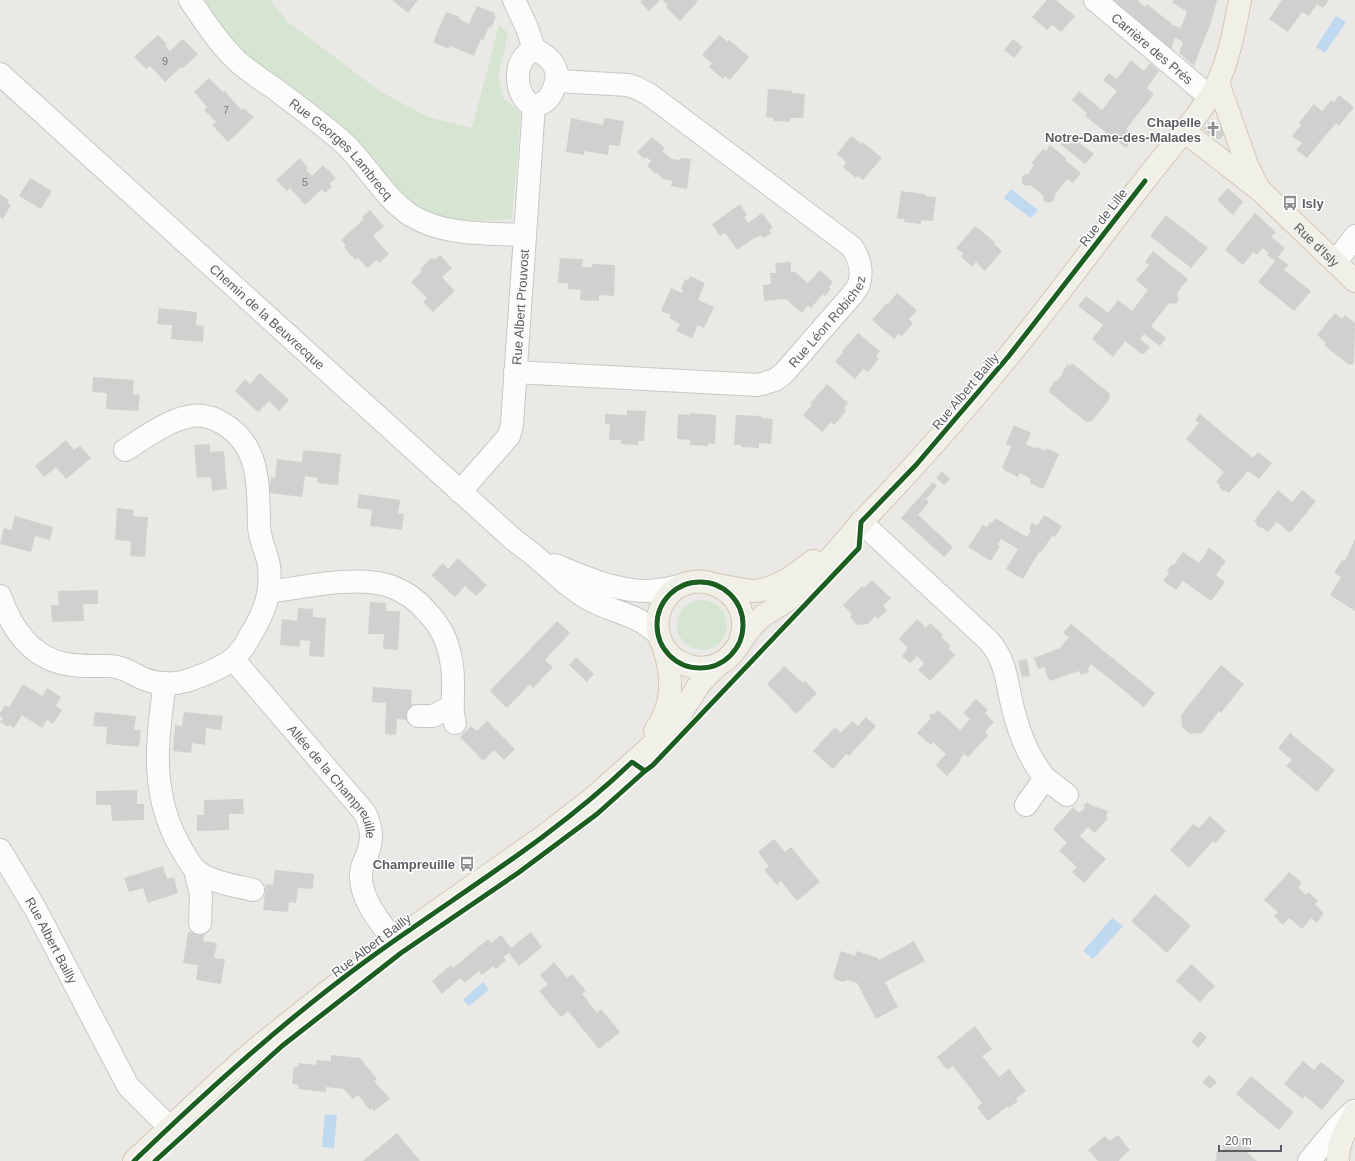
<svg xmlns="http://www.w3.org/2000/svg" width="1355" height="1161" viewBox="0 0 1355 1161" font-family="Arial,sans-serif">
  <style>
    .green { fill: #d5e5d2 }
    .water { fill: #bed9f0 }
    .building { fill: #d1d0ce }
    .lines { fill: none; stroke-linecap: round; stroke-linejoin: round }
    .minor-casing { stroke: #c7c7c7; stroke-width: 24 }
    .major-casing { stroke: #cfc9b6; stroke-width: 24 }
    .minor { stroke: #fcfcfb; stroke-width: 22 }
    .major { stroke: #f1f0e8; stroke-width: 22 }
    .cycleway-casing { stroke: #fff; stroke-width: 8 }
    .cycleway { stroke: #1b5e20; stroke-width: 5 }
    .labels { text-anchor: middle; stroke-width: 3; stroke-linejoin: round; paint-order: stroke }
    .number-label { font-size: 11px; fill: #7a7c7e }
    .street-label { font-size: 13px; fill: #5b5e62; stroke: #fff }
    .poi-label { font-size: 13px; font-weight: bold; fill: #5b5e62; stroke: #fff; text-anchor: end }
  </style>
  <rect width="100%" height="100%" fill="#eae9e5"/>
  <path class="green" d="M201,0H270L288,22L381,92L428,117L472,128L499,25L508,33L498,77L503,98L521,113L512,219L467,221L440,216L419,208L397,187L342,128L254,62L230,40Z
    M677 625a25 25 0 1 1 50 0a25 25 0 1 1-50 0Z"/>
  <path class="water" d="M1336,16L1346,22L1325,53L1316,47Z
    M1011,189L1038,210L1031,218L1004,198Z
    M1112,918L1123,926L1093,959L1083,951Z
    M483,982L489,990L469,1006L463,1000Z
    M325,1114L337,1115L334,1148L322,1147Z"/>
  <path class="building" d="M392,0H418L408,13Z
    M643,0H660L649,11L640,2Z
    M662,0H697L698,1L680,21L666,7L668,5Z
    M1047,0H1056L1075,16L1061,32L1052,25L1047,30L1032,17Z
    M1112,0H1137L1145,7L1147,4L1173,25L1181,28L1187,11L1181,8L1172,2L1174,0H1217L1212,19L1194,66L1179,53L1183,42L1175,37L1171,50Z
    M1282,0H1329L1323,8L1317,4L1309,16L1302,12L1288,32L1269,19Z
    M477,6L495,13L494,16L496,17L491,28L489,27L483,40L481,39L474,56L450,46L449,49L433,42L446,12L460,17L459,19L469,24Z
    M158,35L167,44L165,46L170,51L183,39L198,54L183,68L181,67L165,82L150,66L146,69L134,57Z
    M719,35L728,42L729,40L749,57L730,80L725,76L723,79L709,67L712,63L702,55Z
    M1013,39L1023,47L1014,58L1004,50Z
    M1131,60L1144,71L1150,63L1159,71L1147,88L1154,94L1126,129L1136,136L1126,148L1085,116L1087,113L1072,100L1079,91L1102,110L1117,91L1103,80L1109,73L1117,79Z
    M209,78L223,92L225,91L241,110L243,108L254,117L228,142L212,125L216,122L204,110L207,107L194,92Z
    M768,89L792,91V93L805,94L803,118H790V122L774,121L773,118L766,117Z
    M1339,95L1354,107L1339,126L1336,123L1307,158L1296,150L1302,143L1292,136L1301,125L1299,123L1314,104L1322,111L1331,100L1334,102Z
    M571,118L603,125L604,118L624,121L620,146L609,145L608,155L584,151V155L566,152Z
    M1212,119L1223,129L1224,135L1220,139L1214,138L1203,129Z
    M1067,133L1094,154L1085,164L1059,143Z
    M851,136L862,144L863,142L882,158L863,180L858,176L856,178L843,167L846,162L837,154Z
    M652,137L665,148L662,151L671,159L680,160V158L691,159L687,189L671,186L672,181L663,179L657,173L656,174L647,166L651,161L646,157L644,159L637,152Z
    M1050,145L1066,158L1065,160L1081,173L1073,183L1067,179L1055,194V197L1053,201L1049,203L1044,201L1043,195L1030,185L1026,186L1022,183V177L1025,174H1028L1034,165L1031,163L1043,149L1046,151Z
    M300,158L308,168L306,170L312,176L323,165L336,178L329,184L332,187L325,193L322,189L305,205L290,188L287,191L276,180Z
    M30,178L52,191L41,209L19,196Z
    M1228,188L1243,202L1233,215L1217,200Z
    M901,191L925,194V196L936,197L933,221L921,220V224L904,222V219L897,218Z
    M0,194L9,200L7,203L11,205L3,219L0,217Z
    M740,204L747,215L744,217L748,223L762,213L773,228L769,230L771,234L763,238L761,235L757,238L756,237L737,250L725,233L720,236L712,224Z
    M370,210L384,226L373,236L389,254L379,263L376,260L367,268L358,258L355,260L344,247L346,245L341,240L364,219L362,217Z
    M1255,213L1276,232L1271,237L1285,248L1278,257L1288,265L1284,270L1311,291L1294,311L1258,282L1275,261L1267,255L1269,253L1263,248L1257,255L1253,252L1243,265L1225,250Z
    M1166,215L1208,248L1191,268L1150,236Z
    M975,226L995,242L994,244L1002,251L985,271L976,262L972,267L961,257L963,253L956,248Z
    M1153,251L1188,279L1177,293L1179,299L1176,304L1169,303L1151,326L1166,338L1160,346L1144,334L1140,339L1150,347L1145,353L1141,354L1125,341L1113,357L1092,339L1103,325L1078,306L1086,296L1108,313L1118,300L1132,311L1148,290L1136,280L1149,265L1145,262Z
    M440,255L452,268L442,277L455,291L433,312L423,302L427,298L411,282L422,271L420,269L432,257L434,260Z
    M560,258L583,259L582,267H592V264L615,265L614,296L599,295V301L580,300L581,290L568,289V283H558Z
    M791,262V272H795L808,283L820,270L833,282L829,287L831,289L825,296L823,294L811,308L808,305L802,313L786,299L764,301L763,285L771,284L770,273H776L775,263Z
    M690,276L705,283L698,300L714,307L704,328L698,325L692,338L676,331L680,324L669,318L671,315L661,311L671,288L682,293L683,290L681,289L685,279L688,280Z
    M897,293L917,310L909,319L913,323L902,336L899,334L894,339L872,320L887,303L888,304Z
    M159,308L197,312L196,325L204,326L203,342L171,339L172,325L157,324Z
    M1335,313L1342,319L1345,315L1355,323L1354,365L1353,364L1349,365L1325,346V342L1317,335Z
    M858,333L880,351L876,356L879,359L868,372L863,369L855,379L835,362L843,352L842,351Z
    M1072,363L1110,394L1109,400L1092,421L1086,422L1049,392L1050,390L1049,389L1056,380L1057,381L1063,373L1062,372L1068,364L1070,366Z
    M260,373L289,400L279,411L269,401L258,412L235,391L245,379L250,384Z
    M93,377L134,380L133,394L140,395L138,411L106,409L107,393L92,392Z
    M827,384L848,403L844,408L846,411L834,425L831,422L822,432L803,415L812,405L810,404Z
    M627,410L646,411L644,441H638V445L621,444V440H609L610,424H605V414L627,415Z
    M690,413L716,415L715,444L708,443V446L690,445V440L677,439L678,414L690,415Z
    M1200,414L1253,458L1258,452L1272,463L1259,479L1248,471L1229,493L1225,490L1224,491L1219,487L1220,485L1216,482L1224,472L1186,439L1199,423L1195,420Z
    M736,415L761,416V418L773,419L771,444L759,443V448L741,447V445H734Z
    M1014,425L1031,433L1026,444L1036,449L1037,447L1045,451L1046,448L1059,454L1043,489L1030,483L1031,479L1020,473L1018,477L1004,470L1002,467L1011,447L1006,444Z
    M66,440L74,450L80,446L91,458L66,479L56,467L44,477L35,466Z
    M210,444V452L224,451L227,489L212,491L211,477L197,478L194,445Z
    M303,450L341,454L338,485L317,483L318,478L305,476L302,497L269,493L271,477L275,478L277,459L302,462Z
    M942,471L950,479L944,485L936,478Z
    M933,482L937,486L926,499L929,502L918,515L953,547L944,557L901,518Z
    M1278,490L1292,502L1302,490L1316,501L1290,533L1277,522L1268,532L1261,527L1260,528L1256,525L1257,523L1254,521Z
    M359,494L400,500L398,513L404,514L402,530L370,526L372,510L357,508Z
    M117,508L134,510L133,516L148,517L145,557L130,556L131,541L115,540Z
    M1044,515L1062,526L1055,537L1052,536L1044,548L1040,553L1039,552L1023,579L1006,569L1018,549L1001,539L997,545L1000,546L991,561L968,547L983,525L987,527L990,522L992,523L995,518L1027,537L1031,530L1029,529L1032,523L1037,526Z
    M15,516L53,527L50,540L35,536L31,552L0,544L4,528L11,530Z
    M1355,539V611L1330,595L1341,577L1334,573L1342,560L1345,561Z
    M1209,548L1223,558L1222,559L1226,561L1216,575L1225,582L1211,601L1183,581L1176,590L1163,581L1169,573L1167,571L1172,564L1174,565L1183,552L1199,563Z
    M458,558L487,585L476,596L465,586L455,597L431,575L443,563L448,569Z
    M872,580L891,598L883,606L887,610L878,619L875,616L868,624L857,625L850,617L852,614L843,605L862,586L864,588Z
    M98,590V604H83L84,621L52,622L51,605H59L58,591Z
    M370,602L386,603V611H400L398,650L383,649L384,634H368Z
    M298,608L313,609V617L326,618L324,657L309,656L310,641L300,640V647L280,645L282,619L297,621Z
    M917,619L926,628L930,623L943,635L941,637L951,646L948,648L955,655L930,681L918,670L924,663L917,656L910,663L902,656L908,648L899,639Z
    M557,621L570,633L545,660L553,667L533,688L530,684L507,708L490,691Z
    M1071,624L1155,693L1144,707L1091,664L1088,668L1089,672L1081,675L1079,671L1050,681L1045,671H1046L1045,667L1038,669L1034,658L1060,648L1069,637L1063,633Z
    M576,657L594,674L587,682L569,665Z
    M1027,659L1030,676L1022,677L1018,661Z
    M1221,665L1244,684L1221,713L1219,711L1202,733L1190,734L1182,727L1181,715Z
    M784,666L803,683L805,681L817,693L796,714L767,684Z
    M23,684L42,696L47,688L61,697L56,706L62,710L53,724L47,720L42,728L22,715L14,728L9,725L8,727L0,722L3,718L0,716V713L5,705L9,707Z
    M373,687L412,690L411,704L419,705L417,721L397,719L396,735L385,734L386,703L372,702Z
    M976,699L988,710L985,713L994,722L985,732L988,736L968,757L964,754L960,759L961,760L947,776L936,765L946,754L933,742L931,745L917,733L931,718L929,717L932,713L933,715L938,710L960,730L970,719L963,713Z
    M95,712L136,716L134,730H141L139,747L106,744L107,727L93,726Z
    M184,712L223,716L221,730L206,728L205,745L192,743L191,753L173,751L175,725L182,726Z
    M866,717L876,726L849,756L846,754L833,769L813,751L835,727L841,733L852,721L858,726Z
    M487,721L515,749L504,760L494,750L483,761L460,737L471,726L477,731Z
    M1290,733L1335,770L1317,792L1286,766L1292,760L1278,748Z
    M137,790V804H144V820L112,821L111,805H96V791Z
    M243,799L244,814H229V830L197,831V815H204V800Z
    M1087,802L1091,805L1108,811L1106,816L1108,818L1095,833L1088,827L1080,836L1106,859L1084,883L1072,872L1077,867L1059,851L1067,843L1053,829L1073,807L1079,813L1085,808L1083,806Z
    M1210,816L1226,831L1216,843L1213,841L1189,868L1170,850L1193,824L1199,828Z
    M774,839L785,852L791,847L820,882L797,901L781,881L777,885L764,870L769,866L758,852Z
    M163,866L167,879L174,877L178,893L148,903L143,888L129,892L124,878Z
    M275,870L314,874L313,889L298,888L296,903L289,902L288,912L263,910L266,884L273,885Z
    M1289,872L1302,883L1298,888L1306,895L1308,892L1318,901L1315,904L1322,911L1323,914L1317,923L1311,918L1302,929L1289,918L1283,925L1274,916L1278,912L1264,900Z
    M1155,894L1191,926L1167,953L1131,921Z
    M188,932L204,934L203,941L217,943L214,958L225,959L221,984L196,980L198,965L183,963Z
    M531,932L542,947L519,966L509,953L503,957L506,960L496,969L493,966L482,975L479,971L465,983L460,978L442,994L432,981L451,965L453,968L488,939L491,943L501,935L511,948Z
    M914,941L925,961L885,982L898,1007L876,1019L857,983L847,980L843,982L836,980L833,976L841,951L855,956L857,951L878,958L879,960Z
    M554,962L567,978L572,974L586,991L582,994L597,1013L601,1009L620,1032L599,1049L568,1011L561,1017L539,991L548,984L540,975Z
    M1191,964L1215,986L1200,1002L1176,981Z
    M975,1026L992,1049L982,1056L999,1077L1009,1069L1026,1091L1016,1098L1018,1101L1009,1108L1008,1106L988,1121L977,1107L982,1103L953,1066L947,1070L937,1057Z
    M1200,1031L1207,1037L1198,1048L1191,1042Z
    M331,1055L360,1058L377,1079L374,1081L390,1099L374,1111L372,1108L370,1110L358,1095L353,1099L344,1089L326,1087V1092L298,1089V1085L292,1084L294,1067H298V1063L316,1065L317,1060L331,1061Z
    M1303,1061L1314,1070L1321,1062L1345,1081L1322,1110L1305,1096L1303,1099L1284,1084Z
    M1209,1075L1217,1082L1210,1089L1202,1082Z
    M1251,1076L1294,1112L1279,1130L1236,1094Z
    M397,1133L420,1161H363Z
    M1118,1135L1130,1150L1123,1156L1119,1161H1098L1088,1150L1105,1136L1110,1141Z
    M1236,1136L1251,1149L1247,1153L1257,1161H1215L1217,1158L1216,1153L1218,1151H1224L1222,1146L1227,1141H1232Z"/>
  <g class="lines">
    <g class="minor-casing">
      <g id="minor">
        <path id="s1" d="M190,0C204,21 218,42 236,60C248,71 262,80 275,89C299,107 324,125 346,145C368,167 386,200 412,216C445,236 487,233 524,235"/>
        <path d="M514,0L527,28L534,49"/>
        <path id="s2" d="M1095,0L1210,97"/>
        <path d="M534,49C552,57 563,71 553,90C552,94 548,100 544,102C527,113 517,90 518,76C518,64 524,55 534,49Z"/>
        <path id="s3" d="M0,74L514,540C522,546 529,551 536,557C553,571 568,588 587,598C612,613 637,613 658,634"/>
        <path d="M1336,262L1355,236"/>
        <path id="s4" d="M515,372L758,385L775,380L784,373L852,295C854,291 858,288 859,284C863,271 859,257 852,247L650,95L637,88L628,85L558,81"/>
        <path id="s5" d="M460,492L509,436L512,424L534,105"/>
        <path d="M861,522L989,641C1005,660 1006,677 1011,700C1017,728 1027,756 1045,778L1026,805"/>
        <path d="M555,565C584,577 617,592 649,591C661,590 672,588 683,585"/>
        <path d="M269,592C304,587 357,575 390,586C404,591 418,601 427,612C441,626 448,641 451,660C455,678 452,697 453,715L455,723"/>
        <path d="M0,596C10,624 27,653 58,662C74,667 92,666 109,666C122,666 131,673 142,678C155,684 172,685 186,681C201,676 220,669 233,659C240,653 246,644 250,636C264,613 272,594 269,566C267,552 259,540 259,525C258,487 261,447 224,424C213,417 201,413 187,417C165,422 144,438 125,450"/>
        <path id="s6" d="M233,659L365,813C372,828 373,839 367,855C364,862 360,870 361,878C362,902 381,923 394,941"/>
        <path d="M165,683C156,742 150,796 182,850C186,856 190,865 196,870C208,882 237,886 253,890"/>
        <path d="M418,716H433L452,706"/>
        <path d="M1045,778L1067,795"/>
        <path id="s7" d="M0,850L36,910L128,1086L169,1127"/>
        <path d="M195,870L201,895L200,923"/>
        <path d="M1309,1161L1339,1125L1354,1111"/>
      </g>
    </g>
    <g class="major-casing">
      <g id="major">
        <path d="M1218,83L1247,165L1257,185"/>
        <path id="s8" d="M1184,131L1261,191L1355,281"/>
        <path d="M718,585C730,587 743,591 755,591C777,589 796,574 813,561"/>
        <path d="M739,644C762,589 684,556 661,607C658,614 657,622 658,630C662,660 695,676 721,663C735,655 740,641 749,630C753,625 758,620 763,616C771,610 780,606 788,600C796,593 805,585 813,577C835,555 853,530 875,508C921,459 965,410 1007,358C1055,300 1099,239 1145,180C1162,158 1180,137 1197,115C1204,105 1212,95 1217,84C1229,59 1235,27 1240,0"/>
        <path d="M655,731C674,705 673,677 664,648"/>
        <path d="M134,1161L224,1077L257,1048L331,989L411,929L544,836L593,798L666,733L680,715L700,683L720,663"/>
        <path d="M1338,1161C1337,1143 1347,1128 1355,1112"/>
      </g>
    </g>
    <use href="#minor" class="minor"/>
    <use href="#major" class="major"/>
    <g class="cycleway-casing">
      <path id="cycleway" d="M657 625a43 43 0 1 1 86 0a43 43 0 1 1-86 0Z
        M134,1161C209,1089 286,1019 370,958C458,894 553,838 632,762L645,771L653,765L859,548L861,522L916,465L1008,357L1145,181
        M155,1161L282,1046L401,953L518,873L597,814L645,771"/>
    </g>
    <use href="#cycleway" class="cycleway"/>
  </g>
  <defs>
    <g id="church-bare" transform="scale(1.2)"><path d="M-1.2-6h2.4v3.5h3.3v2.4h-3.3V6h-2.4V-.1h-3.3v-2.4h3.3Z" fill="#8d8f90" stroke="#fff" stroke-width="2.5" paint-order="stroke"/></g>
    <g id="bus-bare" transform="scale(1.2)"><path d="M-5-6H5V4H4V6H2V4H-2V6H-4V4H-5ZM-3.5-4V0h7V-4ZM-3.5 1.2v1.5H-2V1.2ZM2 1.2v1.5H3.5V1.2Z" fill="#8d8f90" stroke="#fff" stroke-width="2.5" paint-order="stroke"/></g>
  </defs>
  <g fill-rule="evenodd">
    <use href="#church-bare" x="1213" y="129"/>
    <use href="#bus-bare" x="1290" y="203"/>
    <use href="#bus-bare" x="467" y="864"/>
  </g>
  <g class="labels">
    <g class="number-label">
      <text x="165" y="65">9</text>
      <text x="226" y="114">7</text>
      <text x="305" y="186">5</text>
    </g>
    <g class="street-label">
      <text dy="5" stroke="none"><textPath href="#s2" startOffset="75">Carrière des Prés</textPath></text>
      <text dy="5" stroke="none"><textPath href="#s1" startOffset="214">Rue Georges Lambrecq</textPath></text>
      <text transform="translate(1103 217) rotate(-52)" y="5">Rue de Lille</text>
      <text dy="5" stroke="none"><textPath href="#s8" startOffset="175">Rue d'Isly</textPath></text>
      <text dy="5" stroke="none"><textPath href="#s5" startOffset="204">Rue Albert Prouvost</textPath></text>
      <text dy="5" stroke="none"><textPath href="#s3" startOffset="361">Chemin de la Beuvrecque</textPath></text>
      <text dy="5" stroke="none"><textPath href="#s4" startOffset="340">Rue Léon Robichez</textPath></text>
      <text transform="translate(965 391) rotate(-50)" y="5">Rue Albert Bailly</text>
      <text dy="5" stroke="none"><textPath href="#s6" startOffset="159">Allée de la Champreuille</textPath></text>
      <text dy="5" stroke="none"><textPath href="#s7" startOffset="104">Rue Albert Bailly</textPath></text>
      <text transform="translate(371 945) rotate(-37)" y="5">Rue Albert Bailly</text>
    </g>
    <g class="poi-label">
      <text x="1201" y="127">Chapelle<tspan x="1201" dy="15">Notre-Dame-des-Malades</tspan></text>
      <text x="1302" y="208" text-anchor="start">Isly</text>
      <text x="455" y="869">Champreuille</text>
    </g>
  </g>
  <path d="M1219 1145v6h62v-6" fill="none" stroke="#5b5e62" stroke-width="2"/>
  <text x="1225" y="1145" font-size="12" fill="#5b5e62" stroke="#ffffff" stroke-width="3" paint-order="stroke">20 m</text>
</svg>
